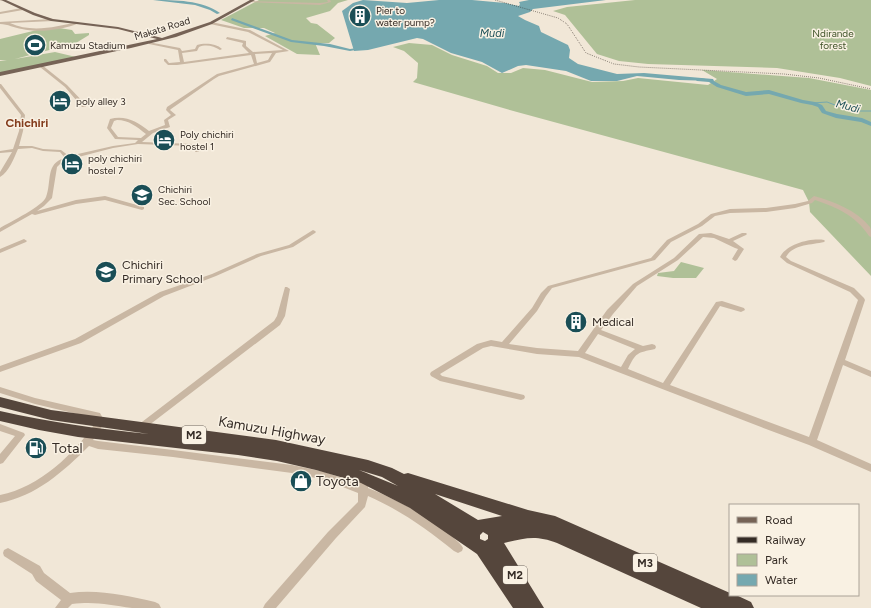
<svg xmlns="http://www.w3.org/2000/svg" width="871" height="608" viewBox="0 0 871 608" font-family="Figtree,sans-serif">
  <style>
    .green { fill: #afc097 }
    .water { fill: #75a8af }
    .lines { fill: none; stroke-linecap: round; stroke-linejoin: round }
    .stream { stroke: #75a8af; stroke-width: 1 }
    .river { fill: #75a8af; fill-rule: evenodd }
    .minor { fill: #c9b7a3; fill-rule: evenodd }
    .major { fill: #766356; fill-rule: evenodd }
    .highway { fill: #55463c; fill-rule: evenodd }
    .rail { stroke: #342b25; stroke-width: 1; stroke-dasharray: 0.5 1.5; stroke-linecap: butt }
    .labels { text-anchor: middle; stroke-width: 3; stroke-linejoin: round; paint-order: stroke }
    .far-poi-label { font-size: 10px; fill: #342b25; stroke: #f9f1e3; text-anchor: start }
    .far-street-label { font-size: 10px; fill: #342b25; stroke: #f9f1e3 }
    .far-park-label { font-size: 10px; fill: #405329; stroke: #f9f1e3 }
    .far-water-label { font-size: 11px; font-style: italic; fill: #1a4e56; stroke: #f9f1e3 }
    .shield { fill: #f9f1e3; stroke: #6f665e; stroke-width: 1 }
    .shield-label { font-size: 11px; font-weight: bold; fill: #342b25 }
    .far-quarter-label { font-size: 12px; font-weight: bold; fill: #843d1d; stroke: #f9f1e3 }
    .poi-label { font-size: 12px; fill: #342b25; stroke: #f9f1e3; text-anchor: start }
    .near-street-label { font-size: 14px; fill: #342b25; stroke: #f9f1e3 }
    .near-poi-label { font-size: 14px; fill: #342b25; stroke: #f9f1e3; text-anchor: start }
  </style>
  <rect width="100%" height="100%" fill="#f1e7d7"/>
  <path class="green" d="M259,0H348L338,3L330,11L306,18L311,23L317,24L335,38L329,43H315L320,55L297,54L265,36L275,33L264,28H244L221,20Z
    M635,0H871V86L840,78L777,68L648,64L619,61L597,54L565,15L553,11L567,7Z
    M59,28L72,30L75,34L89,33V35L76,43L15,59L55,52L76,57L0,73V61L7,60H0V39L37,30Z
    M409,43L432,45L452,55L487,66L498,73H511L523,68L545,70L592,82L623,81L638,78L708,85L717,79L702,70L809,78L871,90V276L810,212L809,202L803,190L517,112L413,82L417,78L418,63L404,51L393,47Z
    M681,262L704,268L696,278H673L657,276L658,273L674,271Z"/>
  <path class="water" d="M363,0L407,3L439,0H472L505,3L519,6L520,4L519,2L529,0H606L533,9L530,12L518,16L525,20L539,26L541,32L568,45L570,50L569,58L578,64L617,74L644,73L713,79L714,81L679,80L637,76L617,81H591L566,71L526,65L518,66L502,73L482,62L451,53L423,39L417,38L368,50L354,51L342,11L353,3Z"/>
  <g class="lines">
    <path class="stream" d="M813,103L827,102L851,111H871"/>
    <path class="river" d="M153,0C175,0 202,0 220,13L217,14L210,10L195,5Z
      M232,18L292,40L330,44L350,49L364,47L366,48L350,51L324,46L291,42L231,20Z
      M699,78L712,80L721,85L746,92L769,90L803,100L815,102L822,105L826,111L837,114L862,118L871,122V126L861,122L836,118L822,113L818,107L812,105L801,103L769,94L746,96L717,87L709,82L697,81L696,80Z"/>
    <path class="minor" d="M0,0H2L1,1Z
      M327,0H330L331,2L320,5L248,2L249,1L320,3L328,2Z
      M22,8L23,10L0,14V12Z
      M52,19L53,21L10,23C31,33 56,27 77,22L79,23C64,30 37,33 22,29C14,28 8,24 0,24V22Z
      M211,22L250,30L289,51L276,53L270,62L219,76L214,79L171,109L170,110L176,115L168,120L170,127L153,133L142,142L193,144L200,148L199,152H195V149L192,146L138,144L113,148L63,161L57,167L52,198L44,206L37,211L76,200L105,196L144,207V209L142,210L105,200L76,204L35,215L32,214L0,232V228C10,222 43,206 46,197C52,182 45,163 65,158L60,152L43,151L32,148L18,149C14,158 9,172 0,177V172L12,152L0,153V151L13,149L19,131L21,115L0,88V84H1L25,115L23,131L19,146H32L43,149L61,150L69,156L113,146L135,143L138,140L115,139L107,128L110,119C126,115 137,122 149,131L165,125L164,120L171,115L166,110L167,107L217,74L254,64L251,55L177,65H168L164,61V59H166L169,63L180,62L178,50L149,44L148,42L180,48L182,51L195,49L197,45C204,43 216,43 222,49L220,50C214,46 206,44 199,47L197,51L182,53L184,62L249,53L242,46L243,43L226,39L227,37L246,41V46L253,52L283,50L248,32L210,24ZM272,53L268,60L257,63L255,54ZM117,120C129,120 137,127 146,134L141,138L118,137L111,128L114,121Z
      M40,65H42L67,85L86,105V107H82L65,87L40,67Z
      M814,196C835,202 856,210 870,227L871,230V237L869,236C855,215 838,208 815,200L812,203L795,208L766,212L730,213L715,216L702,226L671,242L655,260L552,288L546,296L537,311L509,344L537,348L578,351L607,310L633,284L674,258L699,234L711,233L729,239L742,233H746L747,234L746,235L733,241L744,249L737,260L735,261L732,259L738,249L735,248L714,238L703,237L678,260L637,286L613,314L601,330L643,346L652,344L655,345L656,347L655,349C637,353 636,352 628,369L663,383L716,302L722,301L744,308L745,310L741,312L720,306L670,385L809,437L858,300L850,292L787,263L780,257C787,244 810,238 824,240L825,241L824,242C812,245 793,244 786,257L791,261L854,288L864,298L865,300L845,360L871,371V377L843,365L817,440L871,464V472L809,445L761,427L579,357L537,354L491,346L483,348L440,374L442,376L524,395L525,397L524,399L521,400L440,381L431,376L430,374L431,372L477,344L491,340L502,342L532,308L541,293L548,286L651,258L667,240L698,224L711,214L730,209L766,208L795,204L808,201ZM598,334L635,349L628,355L621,367L585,353Z
      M313,230L315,231L316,232L315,233L293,247L261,256L216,276L164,296L81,343L0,372V366L75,339L160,292L212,274L257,254L289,245Z
      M24,239L27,241L26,242L0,253V249Z
      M285,287H287L290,289L285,316L280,325L144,429L141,430L138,429L137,427L138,425L274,321L277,316Z
      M0,387L35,398L100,413L105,422L93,440L98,441L173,450L292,465L325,472L358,484L361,473L364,472L367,473L369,476L368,488C398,500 422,513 448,533C453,538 460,542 463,548L462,551L458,553L454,551C427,529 400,510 368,496L365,507L336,538L276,608H263L265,604L328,532L358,502V493L325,480L292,473L173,457L98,449L89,446C63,472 36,496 0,503V495C40,487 74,454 96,422L94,418L35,404L0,393Z
      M0,424L24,433L25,435L3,463L0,464V454L15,436L0,431Z
      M8,548L40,566L44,573L70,593C99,589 127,596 155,602L159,604L161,608C151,608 141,608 132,608C110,605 95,601 72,604L68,608H55L61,600L36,581L32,574L4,556L3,553L4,550Z"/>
    <path class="major" d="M1,0H6L35,13L53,19L118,27L162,38L210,22L250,0H255L212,24L176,37L131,48L0,76V72L157,39L118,29L51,21L33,15Z"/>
    <path class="highway" d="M0,397L51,410L276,440L368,460L392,468L404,474L408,473L528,510L555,516L730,593V595H736L751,602L754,608H701L557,543C536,535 525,538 504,543L544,608H513L477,554L410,508L361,483L316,470L277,461L238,455L78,437L39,430L0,421V411C49,422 98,429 149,434L51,420L0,407ZM359,470L382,477L398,486ZM435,494L502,516L478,520ZM483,532L488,535V539L485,541L480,539V535Z"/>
    <path class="rail" d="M495,0L558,18L567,24L586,53L614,64L639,67L784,74L819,78L871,89"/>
  </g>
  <defs>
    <g id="building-disc" transform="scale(1.15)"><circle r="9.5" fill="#1a4e56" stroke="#f9f1e3"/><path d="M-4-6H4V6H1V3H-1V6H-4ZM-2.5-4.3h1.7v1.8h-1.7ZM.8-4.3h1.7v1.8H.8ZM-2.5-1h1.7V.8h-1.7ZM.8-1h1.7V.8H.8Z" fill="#fff"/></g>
    <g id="stadium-disc" transform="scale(1.15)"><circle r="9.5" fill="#1a4e56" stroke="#f9f1e3"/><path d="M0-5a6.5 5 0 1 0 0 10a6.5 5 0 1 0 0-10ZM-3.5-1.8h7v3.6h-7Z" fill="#fff"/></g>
    <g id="hotel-disc" transform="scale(1.15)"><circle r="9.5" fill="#1a4e56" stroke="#f9f1e3"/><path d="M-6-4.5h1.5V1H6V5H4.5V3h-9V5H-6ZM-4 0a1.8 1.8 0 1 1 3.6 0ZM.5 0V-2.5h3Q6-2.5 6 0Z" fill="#fff"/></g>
    <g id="school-disc" transform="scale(1.15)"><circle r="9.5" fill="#1a4e56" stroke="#f9f1e3"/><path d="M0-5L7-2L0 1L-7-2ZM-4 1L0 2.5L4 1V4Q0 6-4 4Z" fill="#fff"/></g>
    <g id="fuel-disc" transform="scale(1.15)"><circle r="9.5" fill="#1a4e56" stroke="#f9f1e3"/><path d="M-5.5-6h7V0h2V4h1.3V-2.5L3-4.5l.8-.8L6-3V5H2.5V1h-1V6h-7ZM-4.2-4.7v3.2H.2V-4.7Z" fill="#fff"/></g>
    <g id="shop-disc" transform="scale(1.15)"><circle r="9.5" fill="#1a4e56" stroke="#f9f1e3"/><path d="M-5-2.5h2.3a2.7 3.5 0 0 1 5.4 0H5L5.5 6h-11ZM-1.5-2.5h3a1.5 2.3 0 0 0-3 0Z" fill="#fff"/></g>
  </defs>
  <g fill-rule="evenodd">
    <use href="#building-disc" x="360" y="16"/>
    <use href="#stadium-disc" x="35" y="45"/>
    <use href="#hotel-disc" x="60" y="101"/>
    <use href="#hotel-disc" x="164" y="140"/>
    <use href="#hotel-disc" x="72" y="164"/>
    <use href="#school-disc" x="142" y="195"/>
    <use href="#school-disc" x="106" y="272"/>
    <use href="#building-disc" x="576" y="322"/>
    <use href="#fuel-disc" x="36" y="448"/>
    <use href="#shop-disc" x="301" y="481"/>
  </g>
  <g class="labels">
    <g class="far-poi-label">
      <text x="376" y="14">Pier to<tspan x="376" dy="12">water pump?</tspan></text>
      <text x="50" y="49">Kamuzu Stadium</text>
      <text x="76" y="105">poly alley 3</text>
      <text x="180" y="138">Poly chichiri<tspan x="180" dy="12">hostel 1</tspan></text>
      <text x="88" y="162">poly chichiri<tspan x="88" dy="12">hostel 7</tspan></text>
      <text x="158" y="193">Chichiri<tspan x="158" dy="12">Sec. School</tspan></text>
    </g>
    <g class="far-street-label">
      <text transform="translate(162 28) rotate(-17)" y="4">Makata Road</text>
    </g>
    <g class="far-park-label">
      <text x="833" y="37">Ndirande<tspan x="833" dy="12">forest</tspan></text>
    </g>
    <g class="far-water-label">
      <text x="492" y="37">Mudi</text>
      <text transform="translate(848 106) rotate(15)" y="4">Mudi</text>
    </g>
    <g class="shield">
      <rect x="182" y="426" width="24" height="18" rx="3"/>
      <rect x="633" y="554" width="24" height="18" rx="3"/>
      <rect x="503" y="566" width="24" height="18" rx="3"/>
    </g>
    <g class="shield-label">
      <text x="194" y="439">M2</text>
      <text x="645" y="567">M3</text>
      <text x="515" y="579">M2</text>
    </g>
    <g class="far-quarter-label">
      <text x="27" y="127">Chichiri</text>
    </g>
    <g class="poi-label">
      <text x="122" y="269">Chichiri<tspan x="122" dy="14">Primary School</tspan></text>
      <text x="592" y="326">Medical</text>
    </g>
    <g class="near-street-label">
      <text transform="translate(272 430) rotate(10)" y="5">Kamuzu Highway</text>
    </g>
    <g class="near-poi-label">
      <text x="52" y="453">Total</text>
      <text x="316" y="486">Toyota</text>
    </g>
  </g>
  <rect x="729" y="504" width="130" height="92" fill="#f9f1e3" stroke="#aaa297"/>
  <rect x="737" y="517" width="20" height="6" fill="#766356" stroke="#aaa297"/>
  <text x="765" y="524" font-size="12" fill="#342b25">Road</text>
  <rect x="737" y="537" width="20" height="6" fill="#342b25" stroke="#aaa297"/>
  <text x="765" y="544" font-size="12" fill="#342b25">Railway</text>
  <rect x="737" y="554" width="20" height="12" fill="#afc097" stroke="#aaa297"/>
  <text x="765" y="564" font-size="12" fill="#342b25">Park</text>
  <rect x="737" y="574" width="20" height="12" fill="#75a8af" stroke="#aaa297"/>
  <text x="765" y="584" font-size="12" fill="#342b25">Water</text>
</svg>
